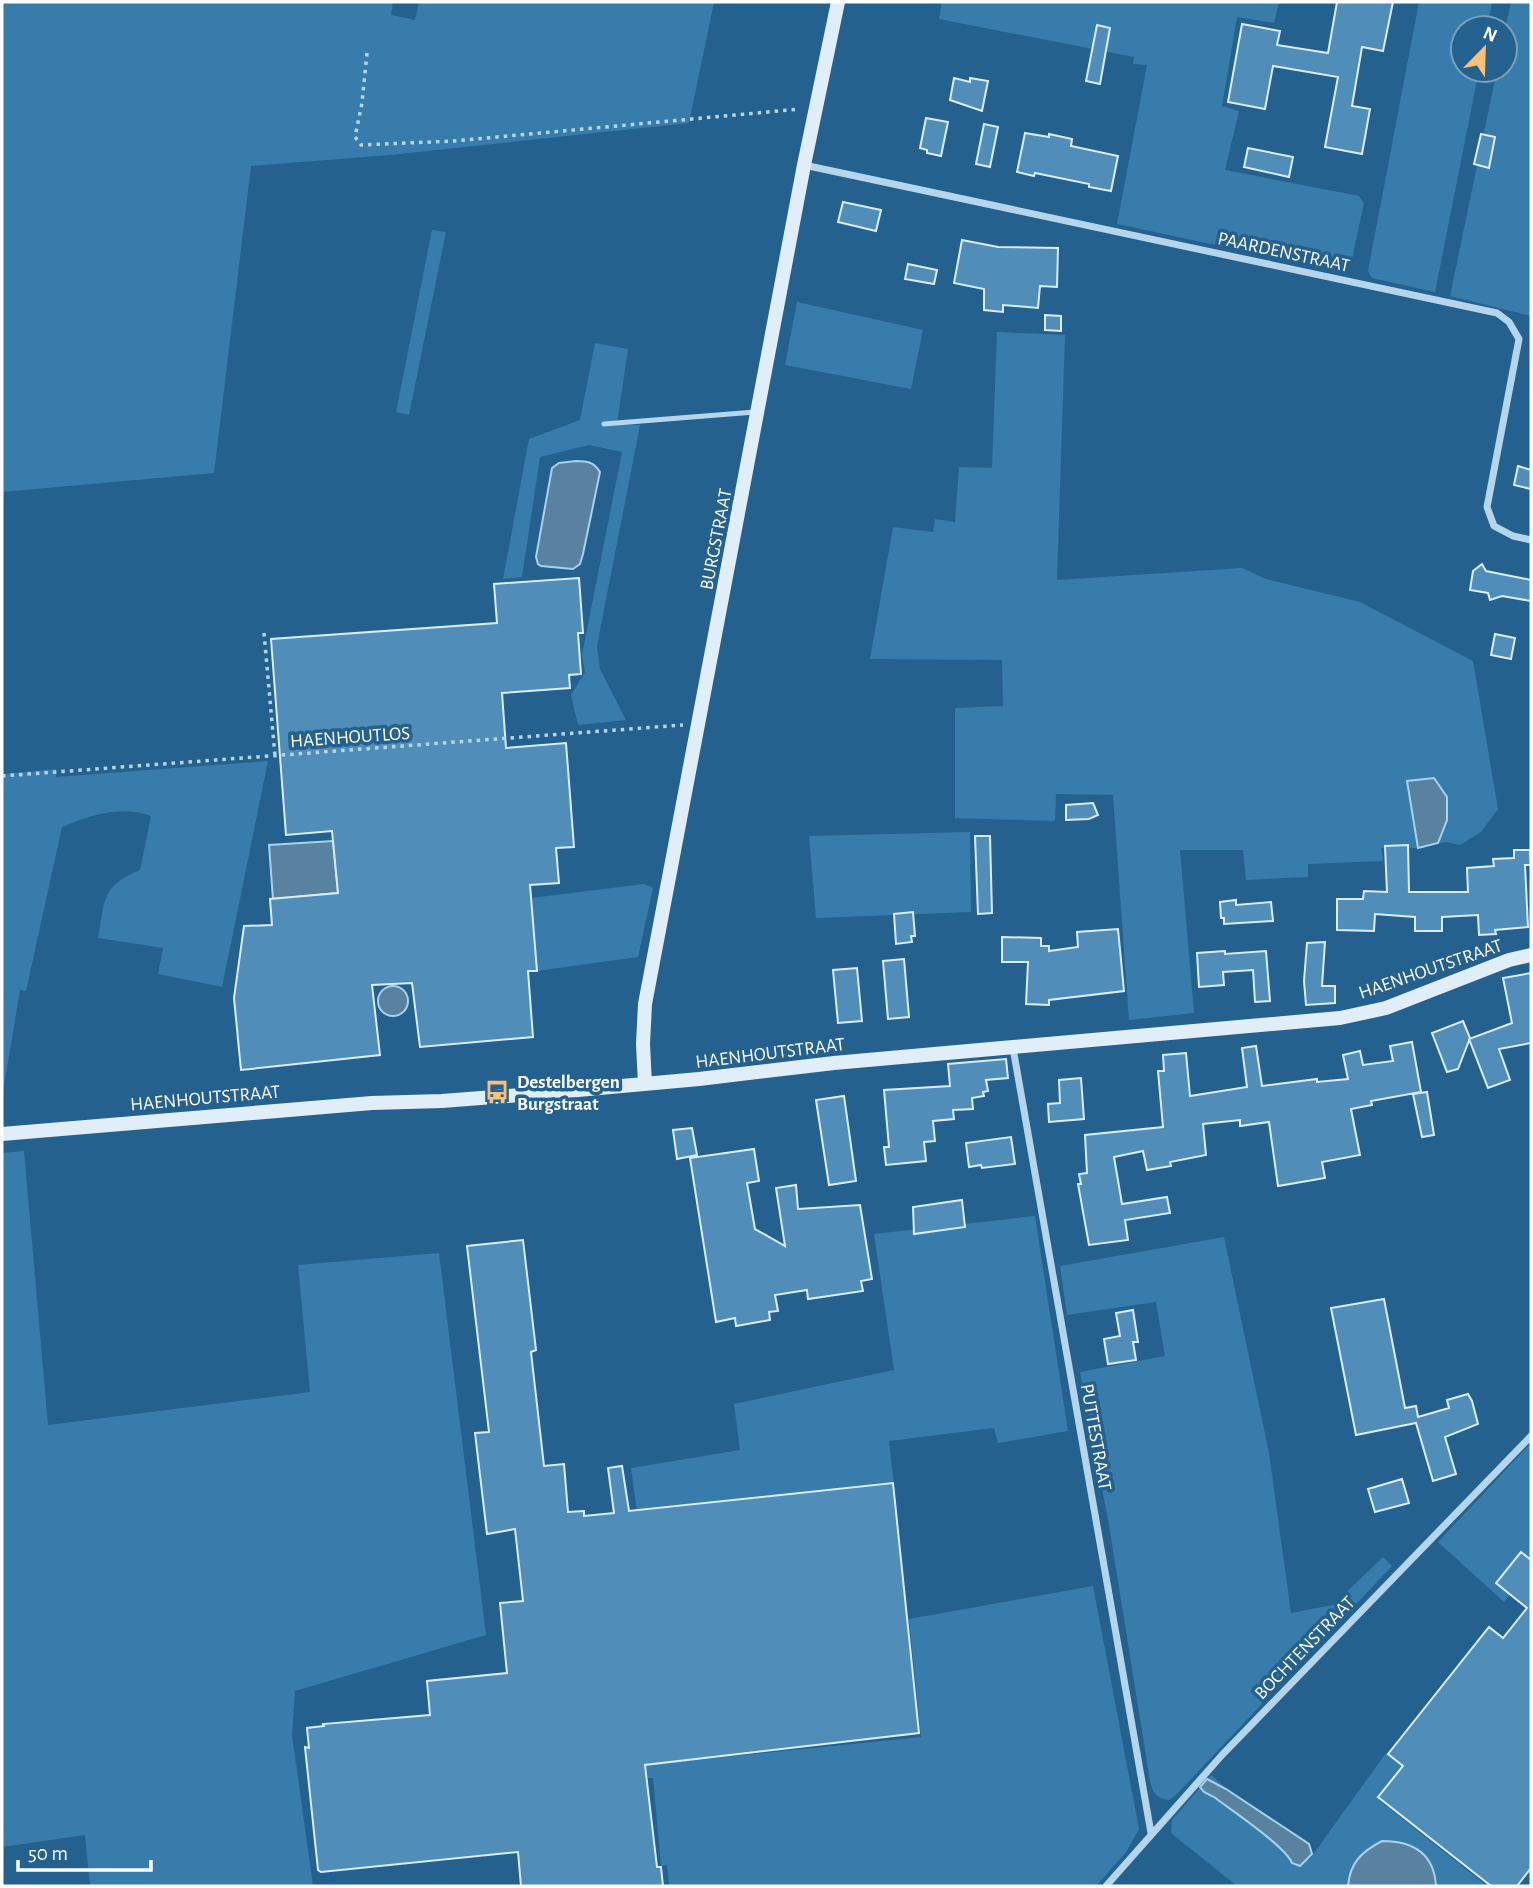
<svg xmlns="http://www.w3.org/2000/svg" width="1533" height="1888" viewBox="0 0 1533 1888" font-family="'Alegreya Sans',sans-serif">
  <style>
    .green { fill: #387cac }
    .water { fill: #5982a1; stroke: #a8d1ed; stroke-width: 2 }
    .building { fill: #508db8; stroke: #d9ecf9; stroke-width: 2 }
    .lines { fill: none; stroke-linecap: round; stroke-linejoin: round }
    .path { stroke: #b4d5ec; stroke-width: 3.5; stroke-dasharray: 3.5 5; stroke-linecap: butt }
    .lane { stroke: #b4d5ec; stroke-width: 5 }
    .street { stroke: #b4d5ec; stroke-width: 7 }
    .secondary { stroke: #e0eef9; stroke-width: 14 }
    .labels { text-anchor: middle; stroke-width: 7; stroke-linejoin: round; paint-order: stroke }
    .street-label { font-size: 19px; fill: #fff; stroke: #24618f }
    .poi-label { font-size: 19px; font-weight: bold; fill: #fff; stroke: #24618f; text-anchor: start }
  </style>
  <rect width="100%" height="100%" fill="#24618f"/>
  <path class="green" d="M2,2H393L391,15L415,20L419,2H714L689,123L390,155L251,166L214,473L2,492Z
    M942,2H1279L1274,23L1237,17L1222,106L1239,111L1225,170L1359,196L1364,203L1351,264L1338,271L1117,224L1147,65L1133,64L1134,57L939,19Z
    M1419,2H1492L1487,28H1463V70H1479L1435,292L1372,278L1368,271Z
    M1511,2H1531V316L1450,296L1497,70H1505V29Z
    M432,230L446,232L409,415L396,412Z
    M797,302L923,330L911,389L785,365Z
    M997,332L1065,335L1057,580L1242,568L1266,579L1360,602L1473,661L1498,809L1481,832L1460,845L1446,842L1438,843L1447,820V797L1407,781L1418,848H1381L1383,861L1308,864V877L1246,880L1243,850H1180L1194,1013L1129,1020L1113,795L1056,794L1055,821L955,818V708L1003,706L1002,660L870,659L893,527L933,532L935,519L955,522L959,467L992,468Z
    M595,343L628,349L617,424L640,425L597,646L600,669L626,720L578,725L571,695L585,672L582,655L622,452L589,445L540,457L522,577L503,579L529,439L580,420Z
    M268,761L222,987L158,974L163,948L98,938C105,900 101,886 140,870L151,816C121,805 91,815 62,827L26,991L20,990L2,1098V774L56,769V777Z
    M970,832L971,912L816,918L809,836Z
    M644,884L653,888L638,957L537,971L531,898Z
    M24,1151L48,1425L310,1392L298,1265L439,1253L486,1635L295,1691L292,1735L313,1886H90L85,1835L2,1847V1153Z
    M1035,1216L1068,1431L998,1443L994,1428L889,1441L894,1486L637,1512L631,1468L740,1450L734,1404L894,1370L874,1234Z
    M1224,1237L1269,1453L1291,1613L1333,1605L1383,1557L1392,1566L1176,1795L1169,1800C1156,1798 1153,1793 1150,1781L1109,1525L1080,1372L1165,1356L1156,1302L1067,1315L1060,1266Z
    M1531,1443V1568L1504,1602L1438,1542Z
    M1093,1586L1139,1829L1126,1852L1096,1886H669L667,1865L661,1866L653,1778H646L645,1765L921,1737L909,1619Z
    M1386,1753L1405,1767L1379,1800L1487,1886H1237L1171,1833L1172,1820L1211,1775L1309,1860Z"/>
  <path class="water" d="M576,461C587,461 594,462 600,472L583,554L580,564L573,569L541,566L538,564L536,557L552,468L559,463Z
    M1434,778L1447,797V820L1438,843L1418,848L1407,781Z
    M333,841L338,893L273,899L269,845Z
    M378 1001a15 15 0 1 1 30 0a15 15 0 1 1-30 0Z
    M1207,1779L1226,1789L1309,1844L1312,1854L1300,1866L1292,1863C1285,1846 1231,1810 1214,1797L1204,1792L1200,1787Z
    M1382,1841C1412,1841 1434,1853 1436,1886H1348C1350,1863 1361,1852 1382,1841Z"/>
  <path class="building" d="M1337,2H1393L1383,51L1362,47L1352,106L1370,109L1362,154L1325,147L1338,77L1273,66L1265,109L1228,102L1242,24L1280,31L1277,45L1328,53Z
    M1097,25L1110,28L1100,84L1086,81Z
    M954,78L970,82V78L988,81L982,111L950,100Z
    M926,118L948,122L941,156L927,153V150L920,148Z
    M984,124L998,127L990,167L976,164Z
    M1025,133L1049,137V134L1072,139L1071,146L1118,156L1111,191L1089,187V184L1035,173L1034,176L1017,172Z
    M1481,134L1495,137L1489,168L1474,164Z
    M1248,148L1293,157L1289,177L1244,167Z
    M843,202L881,210L876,231L838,222Z
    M962,240L998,247L1058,248L1057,287L1040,286L1038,308L1003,305V312L984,310V289L954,283Z
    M908,264L937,270L934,284L905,279Z
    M1045,315L1061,316V331L1045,330Z
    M1518,466L1531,470V489L1514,485Z
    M1482,564L1486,571L1531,580V601L1502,596L1490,600L1488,593L1470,590L1473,571Z
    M579,578L583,633H578L581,674L569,675L570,688L502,693L506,748L566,743L574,847L556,848L559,883L530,885L537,971H528L533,1037L420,1047L412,983L372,985L380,1055L241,1070L234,998L244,926L272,925L270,899L338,893L332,831L286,835L271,639L497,623L494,584Z
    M1495,634L1515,638L1511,659L1491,655Z
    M1093,803L1098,815L1089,819L1066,820V805Z
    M975,836H990L992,913L978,914Z
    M1408,845L1409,892H1468L1467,868L1494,866L1493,859L1514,858V850H1530L1531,865H1525L1528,927L1495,930L1496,934L1479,935L1478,915L1442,917V931H1415V917L1375,914L1374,931L1337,930V899H1363L1364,891L1387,892L1385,846Z
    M1236,900V905L1271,902L1273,921L1224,924V918H1221L1220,902Z
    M913,912L915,936H911L912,942L896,944L894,914Z
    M1118,929L1124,991L1049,1000V1005L1026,1004L1028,962H1002V937L1041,938V946H1049V951L1078,947L1077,932Z
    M1325,942L1322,986H1335V1003L1306,1005L1304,981L1307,943Z
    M1225,951V954L1266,951L1270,1001L1255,1002L1253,970L1223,972L1224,985L1199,987L1197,953Z
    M904,959L909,1017L888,1019L883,961Z
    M857,968L862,1021L838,1023L833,970Z
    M1531,973V1043L1499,1049L1510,1080L1488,1088L1469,1039L1512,1023L1503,978Z
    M1463,1021L1470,1038L1458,1069L1447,1072L1432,1033Z
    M1412,1042L1421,1092L1371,1101L1372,1105L1351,1109L1360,1155L1322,1162L1325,1178L1278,1186L1269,1122L1240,1126V1120L1203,1124L1206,1155L1170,1162L1171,1166L1147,1170L1143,1151L1114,1157L1122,1204L1167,1197L1170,1213L1125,1220L1128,1240L1089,1245L1078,1184H1081L1079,1174L1087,1173L1085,1135L1163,1127L1158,1071H1164L1163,1055L1186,1053L1190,1096L1247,1087L1242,1048L1256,1046L1262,1086L1317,1079V1082L1348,1079L1343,1055L1360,1051L1363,1065L1393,1061L1390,1046Z
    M1006,1059L1008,1078L986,1080L988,1091L983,1092L984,1096L972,1098L973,1109L953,1110L954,1119L933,1121L935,1141L924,1142L926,1161L886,1165L884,1147H889L884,1090L950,1086L948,1064Z
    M1081,1078L1084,1119L1049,1122L1048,1104L1060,1103L1059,1080Z
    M1427,1092L1434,1135L1422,1137L1413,1094Z
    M844,1096L856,1181L829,1185L816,1100Z
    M692,1128L697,1155L677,1159L673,1130Z
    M1011,1137L1015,1164L982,1168L981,1165L969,1167L966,1143Z
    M754,1149L759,1181L747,1183L755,1229L785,1246L776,1188L796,1185L798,1209L860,1205L872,1279L861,1281L863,1291L808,1299L807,1290L775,1295L778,1311L769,1312L770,1320L736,1326L735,1318L716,1322L690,1158Z
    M962,1200L965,1227L914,1234L913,1207Z
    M523,1240L536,1350L531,1352L544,1466L564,1464L568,1512L584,1511V1516L614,1513L608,1468L622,1466L629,1511L893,1483L919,1733L645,1765L657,1867H661L663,1886H521L518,1852L321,1872L318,1870L305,1747L309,1748L307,1728L324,1726L323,1724L430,1715L427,1681L507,1673L500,1603L523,1601L515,1529L487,1534L475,1433L489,1432L467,1246Z
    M1384,1299L1405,1408L1416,1406L1418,1417L1449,1408L1447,1400L1468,1394L1472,1401L1478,1424L1445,1437L1456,1474L1433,1481L1416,1423L1356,1435L1331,1308Z
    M1133,1310L1138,1342H1133L1136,1360L1108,1364L1104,1339L1120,1336L1116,1313Z
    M1402,1479L1409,1503L1375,1512L1368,1489Z
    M1521,1552L1531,1560V1868L1517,1886H1491L1378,1797L1403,1766L1388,1754L1489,1627L1503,1638L1527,1608L1496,1583Z"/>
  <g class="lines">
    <path class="path" d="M367,53L362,103L355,137L361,145L454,141L800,109
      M264,633L275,756
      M2,776L683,725"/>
    <path class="lane" d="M604,424L755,412"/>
    <path class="street" d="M804,165L1497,313L1509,322L1519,339L1487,507L1494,526L1513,536L1531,540
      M1013,1048L1151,1833
      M1106,1886L1222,1755L1531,1436"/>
    <path class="secondary" d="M645,1084L643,1044L645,1004L804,165L838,2
      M2,1134L372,1103L442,1101L534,1094L699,1079L834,1063L1340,1018L1386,1008L1509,960L1531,955"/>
  </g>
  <defs>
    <g id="bus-bare" transform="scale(1.89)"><path d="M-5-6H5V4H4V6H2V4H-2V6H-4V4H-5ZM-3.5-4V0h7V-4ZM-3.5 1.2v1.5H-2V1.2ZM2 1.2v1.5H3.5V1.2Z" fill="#f7c177" stroke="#24618f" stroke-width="2.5" paint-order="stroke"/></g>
  </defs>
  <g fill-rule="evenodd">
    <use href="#bus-bare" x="497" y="1092"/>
  </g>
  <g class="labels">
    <g class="street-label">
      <text transform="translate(1284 251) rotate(12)" y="7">PAARDENSTRAAT</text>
      <text transform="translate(715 539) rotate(-79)" y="7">BURGSTRAAT</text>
      <text transform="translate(350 736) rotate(-4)" y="7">HAENHOUTLOS</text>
      <text transform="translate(1430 968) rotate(-19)" y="7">HAENHOUTSTRAAT</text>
      <text transform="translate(770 1052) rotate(-7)" y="7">HAENHOUTSTRAAT</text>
      <text transform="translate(205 1097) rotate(-5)" y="7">HAENHOUTSTRAAT</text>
      <text transform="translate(1097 1437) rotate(80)" y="7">PUTTESTRAAT</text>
      <text transform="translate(1304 1647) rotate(-46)" y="7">BOCHTENSTRAAT</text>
    </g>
    <g class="poi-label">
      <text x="517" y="1088">Destelbergen<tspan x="517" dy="22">Burgstraat</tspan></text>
    </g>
  </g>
  <rect width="1533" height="1888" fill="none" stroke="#ffffff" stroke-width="7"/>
  <g transform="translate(1484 49) rotate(23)"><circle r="33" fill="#24618f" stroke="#7ca0bc" stroke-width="2"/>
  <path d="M0-5L12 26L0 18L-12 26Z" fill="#f7c177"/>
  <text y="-10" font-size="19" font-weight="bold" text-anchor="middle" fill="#ffffff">N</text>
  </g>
  <path d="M18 1860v10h133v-10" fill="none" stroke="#ffffff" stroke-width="3.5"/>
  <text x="28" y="1860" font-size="21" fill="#ffffff" stroke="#24618f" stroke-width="5" paint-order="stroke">50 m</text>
</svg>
